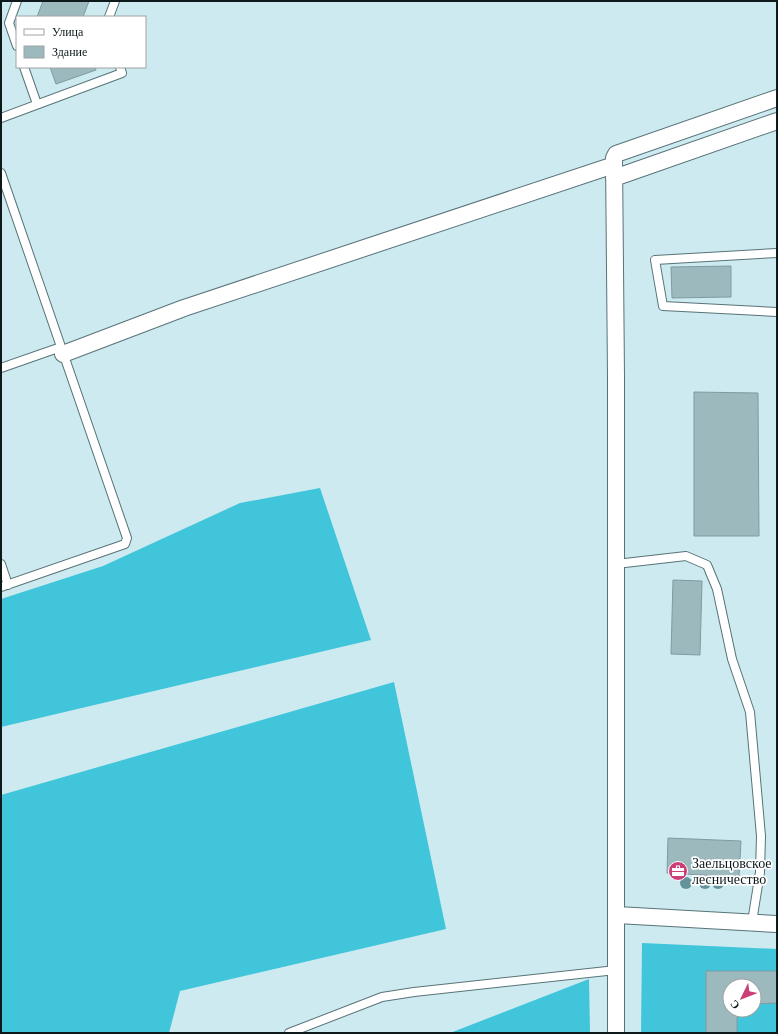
<svg xmlns="http://www.w3.org/2000/svg" width="778" height="1034" viewBox="0 0 778 1034" font-family="'Crimson Pro',serif">
  <style>
    .forest { fill: #40c5da; fill-rule: evenodd }
    .building { fill: #9cb9be; stroke: #7f9ba1 }
    .lines { fill: none; stroke-linecap: round; stroke-linejoin: round }
    .service-casing { stroke: #587378; stroke-width: 10 }
    .minor-casing { stroke: #587378; stroke-width: 18 }
    .service { stroke: #fff; stroke-width: 8 }
    .minor { stroke: #fff; stroke-width: 16 }
    .tree { fill: #66939b }
    .labels { text-anchor: middle; stroke-width: 3.5; stroke-linejoin: round; paint-order: stroke }
    .poi-label { font-size: 14px; fill: #0e191c; stroke: #fff; text-anchor: start }
  </style>
  <rect width="100%" height="100%" fill="#cceaf0"/>
  <path class="forest" d="M320,488L371,640L1,727V599L103,566L240,503Z
    M394,682L446,929L180,991L169,1033H1V795Z
    M642,943L777,949V1033H641ZM730,986H754V1010H730Z
    M589,979L590,1033H450Z"/>
  <path class="building" d="M43,1H89L83,17H37Z
    M50,67H95L96,70L56,84Z
    M731,266V297L672,298L671,267Z
    M694,392L758,393L759,536H694Z
    M673,580L702,581L700,655L671,654Z
    M668,838L741,841L739,877L667,873Z
    M706,971H777V1003L754,1004V986H730V1010H737V1033H706Z"/>
  <g class="lines">
    <g class="service-casing">
      <path id="service" d="M109,17L115,1
        M17,46L9,23L17,1
        M24,67L37,104
        M1,118L122,73L120,67
        M1,173L127,538L125,544L1,587
        M777,253L655,260L663,306L777,312
        M1,368L61,347
        M1,564L8,585
        M616,564L686,556L707,565L717,589L732,659L750,712L761,836L760,872L752,922
        M289,1033L382,997L414,992L616,970"/>
    </g>
    <g class="minor-casing">
      <path id="minor" d="M614,178L777,121
        M63,354L184,308L614,165
        M617,915L777,924
        M616,1033V376L614,158L616,154L777,98"/>
    </g>
    <use href="#service" class="service"/>
    <use href="#minor" class="minor"/>
  </g>
  <g class="tree">
    <circle cx="686" cy="883" r="6"/>
    <circle cx="705" cy="883" r="6"/>
    <circle cx="718" cy="883" r="6"/>
  </g>
  <defs>
    <g id="office-disc" transform="scale(1)"><circle r="9.5" fill="#ca3f75" stroke="#fff"/><path d="M-6-3h4V-5.5h4V-3h4V5H-6ZM-1-4.5V-3h2v-1.5ZM-6 0V1H6V0Z" fill="#fff"/></g>
  </defs>
  <g fill-rule="evenodd">
    <use href="#office-disc" x="678" y="871"/>
  </g>
  <g class="labels">
    <g class="poi-label">
      <text x="692" y="868">Заельцовское<tspan x="692" dy="16">лесничество</tspan></text>
    </g>
  </g>
  <rect width="778" height="1034" fill="none" stroke="#0e191c" stroke-width="4"/>
  <rect x="16" y="16" width="130" height="52" fill="#ffffff" stroke="#9fa3a4"/>
  <rect x="24" y="29" width="20" height="6" fill="#ffffff" stroke="#9fa3a4"/>
  <text x="52" y="36" font-size="12" fill="#0e191c">Улица</text>
  <rect x="24" y="46" width="20" height="12" fill="#9cb9be" stroke="#9fa3a4"/>
  <text x="52" y="56" font-size="12" fill="#0e191c">Здание</text>
  <g transform="translate(742 998) rotate(227)"><circle r="19" fill="#ffffff" stroke="#9fa3a4"/>
  <path d="M0-3L7 15L0 10L-7 15Z" fill="#ca3f75"/>
  <text y="-6" font-size="11" font-weight="bold" text-anchor="middle" fill="#0e191c">С</text>
  </g>
</svg>
